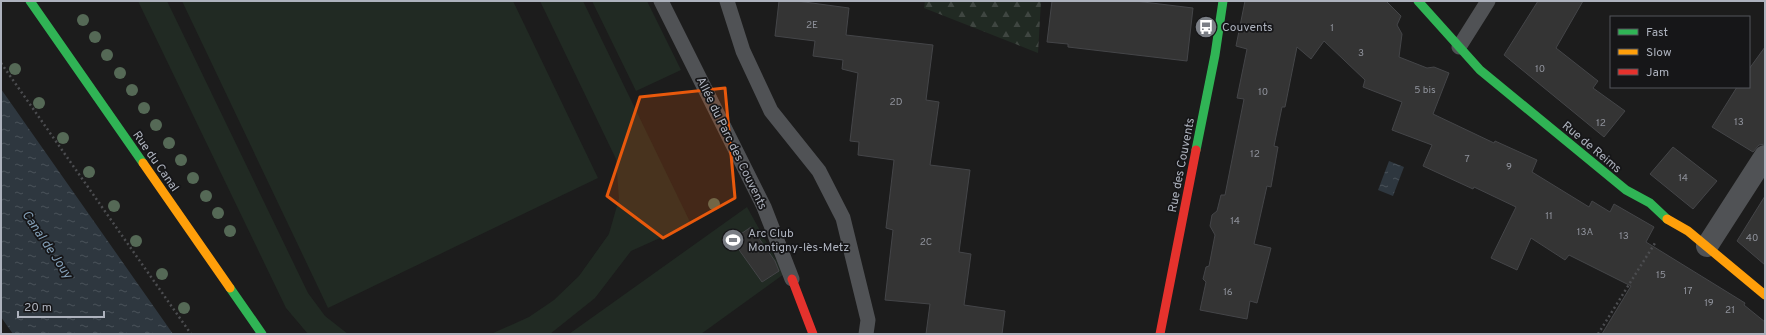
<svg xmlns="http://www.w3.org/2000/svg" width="1766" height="335" viewBox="0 0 1766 335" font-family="Overpass,sans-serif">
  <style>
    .grass { fill: #212a23 }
    .forest { fill: url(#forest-firs) }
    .water { fill: url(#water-ripples) }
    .building { fill: #343434; stroke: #444548 }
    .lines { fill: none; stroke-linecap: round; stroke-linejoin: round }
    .path { stroke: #4c4d50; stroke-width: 2.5; stroke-dasharray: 2 3; stroke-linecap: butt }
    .lane { stroke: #505255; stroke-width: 15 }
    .street { stroke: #505255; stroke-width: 22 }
    .fast { stroke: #30b455; stroke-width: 9 }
    .slow { stroke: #ff9f0a; stroke-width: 9 }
    .jam { stroke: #e5322d; stroke-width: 9 }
    .tree { fill: #556956 }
    .marked { fill: #e8590c; fill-opacity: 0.2; stroke: #e8590c; stroke-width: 3; stroke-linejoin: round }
    .labels { text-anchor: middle; stroke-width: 3.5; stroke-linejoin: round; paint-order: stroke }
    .number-label { font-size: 10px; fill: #8f929b }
    .poi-label { font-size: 12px; fill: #adb2bd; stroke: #161618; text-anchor: start }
    .street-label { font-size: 12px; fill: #adb2bd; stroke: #161618 }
    .water-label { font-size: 13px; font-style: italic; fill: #84a0b8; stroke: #161618 }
  </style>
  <defs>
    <pattern id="forest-firs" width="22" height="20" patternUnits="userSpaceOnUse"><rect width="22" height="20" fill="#212a23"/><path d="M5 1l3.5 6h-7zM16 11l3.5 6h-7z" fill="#3f4641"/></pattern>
    <pattern id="water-ripples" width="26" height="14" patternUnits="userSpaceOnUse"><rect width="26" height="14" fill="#2e373f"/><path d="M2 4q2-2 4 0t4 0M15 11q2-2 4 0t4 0" fill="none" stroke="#4a5259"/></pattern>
  </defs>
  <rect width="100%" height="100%" fill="#1c1c1c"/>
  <path class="grass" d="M138,1H167L308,293L325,316L348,334H308L286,308Z
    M182,1H513L598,178L328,308Z
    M540,1H583L691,224L631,251L595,298L550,334H491L529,317L554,300L579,276L609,234L619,199L616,159Z
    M592,1H647L681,70L636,91Z
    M747,207L784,274L701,334H569Z"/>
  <path class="forest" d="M925,1H1041L1038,53L924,8Z"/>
  <path class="water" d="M1,89L173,334H13L1,317Z
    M1389,161L1404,167L1393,196L1378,190Z"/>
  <path class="building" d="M779,1H797L849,8L846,35L933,45L926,100L939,102L930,165L970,170L959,252L971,254L964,305L1005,311L1002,334H926L930,304L885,300L893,230L886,228L894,160L858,155L859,142L850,141L858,73L842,69L843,60L813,56L815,41L775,36Z
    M1052,1H1135L1193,8L1187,61L1068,47V44L1047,42Z
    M1245,1H1386L1401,16L1397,25L1402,34L1399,57L1427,68L1434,67L1449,73L1433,114L1494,143L1495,141L1537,160L1532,172L1589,207L1592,201L1610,212L1614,204L1654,227L1646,242L1745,303L1744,305L1765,322V334H1602L1631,286L1569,255L1565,260L1531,238L1517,270L1491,258L1516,207L1474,187L1473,189L1423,166L1432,145L1392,130L1402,102L1363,87L1365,80L1324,41L1311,59L1297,47L1285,107H1282L1274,146L1278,147L1271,187L1267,186L1254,244L1271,248L1257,303L1250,301L1247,319L1200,310L1206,282L1203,279L1206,267L1209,266L1215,235L1210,226L1212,215L1217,211L1221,195H1225L1244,99L1237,98L1247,49L1236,46Z
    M1538,1H1583L1556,48L1598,81L1593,88L1625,111L1604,137L1504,55Z
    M1765,47V144L1759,145L1753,152L1712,127L1737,87H1749V69Z
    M1673,147L1717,181L1693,209L1650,174Z
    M1765,196V265L1737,241Z
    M751,227L775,261L779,271L762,282L732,240Z"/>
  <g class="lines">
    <path class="path" d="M1,63L191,334
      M1598,334L1655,243"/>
    <path class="lane" d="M661,1L764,207L792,279
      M727,1L743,51L771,111L819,171L843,218L868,320L866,334
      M1459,47L1488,1"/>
    <path class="street" d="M1707,246L1765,156"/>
    <path class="fast" d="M30,1L143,163
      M1418,1L1480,70L1626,190L1650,203L1667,219
      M1196,150L1215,55L1223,1
      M230,288L262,334"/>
    <path class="slow" d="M143,163L230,288
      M1667,219L1688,231L1765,295"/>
    <path class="jam" d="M792,279L813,334
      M1160,334L1196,150"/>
  </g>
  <g class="tree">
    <circle cx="83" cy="20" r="6"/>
    <circle cx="95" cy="37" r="6"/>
    <circle cx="107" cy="55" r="6"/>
    <circle cx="15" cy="69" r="6"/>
    <circle cx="120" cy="73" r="6"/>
    <circle cx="132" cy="90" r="6"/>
    <circle cx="39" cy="103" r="6"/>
    <circle cx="144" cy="108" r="6"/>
    <circle cx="156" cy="125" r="6"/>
    <circle cx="63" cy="138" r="6"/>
    <circle cx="169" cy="143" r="6"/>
    <circle cx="181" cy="160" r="6"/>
    <circle cx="89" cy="172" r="6"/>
    <circle cx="193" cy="178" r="6"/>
    <circle cx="206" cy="196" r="6"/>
    <circle cx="714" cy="204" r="6"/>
    <circle cx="114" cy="206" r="6"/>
    <circle cx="218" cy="213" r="6"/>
    <circle cx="230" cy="231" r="6"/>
    <circle cx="136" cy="241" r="6"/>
    <circle cx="162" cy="274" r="6"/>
    <circle cx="184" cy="308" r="6"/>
  </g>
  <path class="marked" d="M725,88L735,198L663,238L607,196L640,97Z"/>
  <defs>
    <g id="bus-disc" transform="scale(1.15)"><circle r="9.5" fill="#7a7e85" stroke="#161618"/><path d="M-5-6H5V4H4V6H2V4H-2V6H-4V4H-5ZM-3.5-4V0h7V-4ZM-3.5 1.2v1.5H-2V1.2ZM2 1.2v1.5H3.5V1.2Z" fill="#fff"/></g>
    <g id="stadium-disc" transform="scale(1.15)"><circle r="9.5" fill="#7a7e85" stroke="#161618"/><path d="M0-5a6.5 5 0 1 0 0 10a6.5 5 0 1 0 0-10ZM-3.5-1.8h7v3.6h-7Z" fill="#fff"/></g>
  </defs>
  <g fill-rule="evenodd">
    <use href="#bus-disc" x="1206" y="27"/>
    <use href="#stadium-disc" x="733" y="240"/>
  </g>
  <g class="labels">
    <g class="number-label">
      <text x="812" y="28">2E</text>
      <text x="1332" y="31">1</text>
      <text x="1361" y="56">3</text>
      <text x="1540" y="72">10</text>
      <text x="1425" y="93">5 bis</text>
      <text x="1263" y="95">10</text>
      <text x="896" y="105">2D</text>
      <text x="1739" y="125">13</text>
      <text x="1601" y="126">12</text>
      <text x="1255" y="157">12</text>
      <text x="1467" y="162">7</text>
      <text x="1509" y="170">9</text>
      <text x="1683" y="181">14</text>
      <text x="1549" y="219">11</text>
      <text x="1235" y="224">14</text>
      <text x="1585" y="235">13A</text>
      <text x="1624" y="239">13</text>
      <text x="1752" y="241">40</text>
      <text x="926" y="245">2C</text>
      <text x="1661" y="278">15</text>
      <text x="1688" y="294">17</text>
      <text x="1228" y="295">16</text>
      <text x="1709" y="306">19</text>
      <text x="1730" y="313">21</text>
    </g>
    <g class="poi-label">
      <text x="1222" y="31">Couvents</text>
      <text x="748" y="237">Arc Club<tspan x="748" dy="14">Montigny-lès-Metz</tspan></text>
    </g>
    <g class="street-label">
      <text transform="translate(732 143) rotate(64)" y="4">Allée du Parc des Couvents</text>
      <text transform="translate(1592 147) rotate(40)" y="4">Rue de Reims</text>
      <text transform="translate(156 161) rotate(55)" y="4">Rue du Canal</text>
      <text transform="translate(1181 165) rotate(-79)" y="4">Rue des Couvents</text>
    </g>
    <g class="water-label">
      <text transform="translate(48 244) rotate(56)" y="5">Canal de Jouy</text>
    </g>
  </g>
  <rect width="1766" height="335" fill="none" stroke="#adb2bd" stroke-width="4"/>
  <rect x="1610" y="16" width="140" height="72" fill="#161618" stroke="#52545a"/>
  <rect x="1618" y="29" width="20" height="6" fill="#30b455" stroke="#52545a"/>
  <text x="1646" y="36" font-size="12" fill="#adb2bd">Fast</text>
  <rect x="1618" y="49" width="20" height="6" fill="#ff9f0a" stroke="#52545a"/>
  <text x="1646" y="56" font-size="12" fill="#adb2bd">Slow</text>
  <rect x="1618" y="69" width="20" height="6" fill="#e5322d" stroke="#52545a"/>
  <text x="1646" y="76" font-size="12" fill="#adb2bd">Jam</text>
  <path d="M18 311v6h86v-6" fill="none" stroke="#adb2bd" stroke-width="2"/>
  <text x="24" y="311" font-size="12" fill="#adb2bd" stroke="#161618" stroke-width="3" paint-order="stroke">20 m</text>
</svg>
